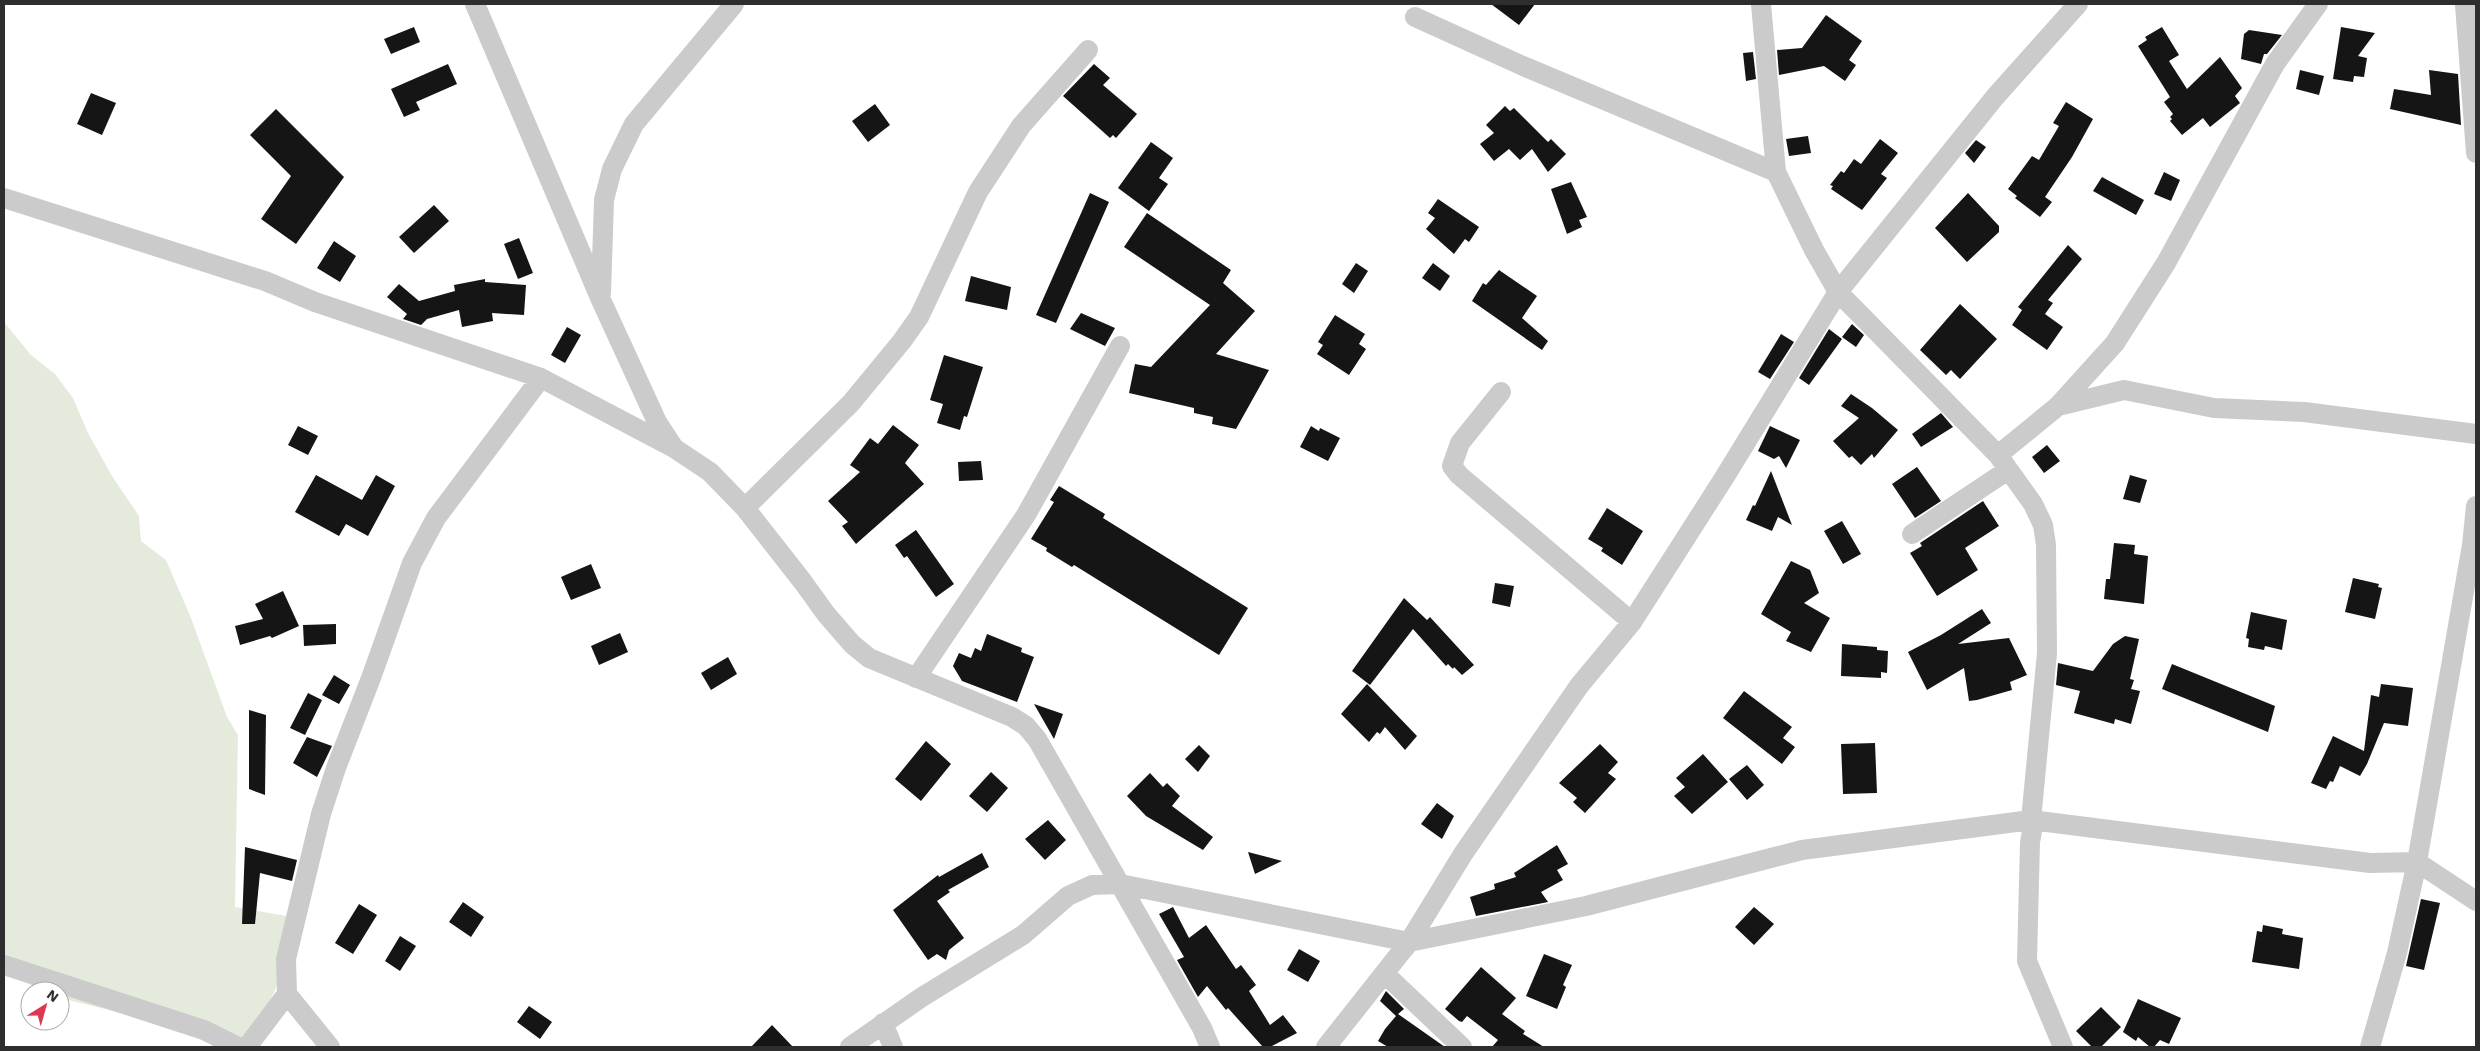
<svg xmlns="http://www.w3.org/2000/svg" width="2480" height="1051" viewBox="0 0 2480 1051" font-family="'Work Sans',sans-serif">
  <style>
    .green { fill: #e5ebdc }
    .building { fill: #151515 }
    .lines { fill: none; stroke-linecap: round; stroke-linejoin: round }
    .minor { stroke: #cbcbcb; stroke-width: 20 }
  </style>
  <rect width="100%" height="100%" fill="#fff"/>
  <path class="green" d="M4,322L31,355L55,374L73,398L88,433L112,476L139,516L141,541L166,560L191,618L227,717L238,735L235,907L286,916L280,979L270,1001L244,1043L60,998V991H42L4,970Z"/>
  <path class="building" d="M1491,4H1535L1519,25Z
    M1826,15L1862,41L1849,60L1856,65L1845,81L1824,66L1779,75L1777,50L1802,48Z
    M414,27L420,42L391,54L384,39Z
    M2162,27L2179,55L2169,61L2187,89L2220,57L2242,88L2235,96L2240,103L2210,127L2203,118L2182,135L2170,121L2172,119L2170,117L2173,114L2164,102L2170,97L2138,46L2147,40L2145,37Z
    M2341,27L2375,33L2358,56L2367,58L2364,77L2354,76L2353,82L2333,79Z
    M2249,30L2282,35L2267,54H2264L2261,64L2241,59L2244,34Z
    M1753,52L1756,79L1746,81L1743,53Z
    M448,64L457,84L416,102L420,110L404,117L391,89Z
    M1094,64L1110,78L1103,85L1137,114L1116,138L1113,135L1110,138L1063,96Z
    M2300,70L2324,76L2319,95L2296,89Z
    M2429,70L2458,74L2461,125L2390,109L2394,89L2431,95Z
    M91,93L116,103L102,135L77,124Z
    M2066,102L2093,119L2072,157L2045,197L2052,202L2040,217L2015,198L2017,196L2008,189L2032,156L2039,160L2059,126L2053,123Z
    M875,104L890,125L868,142L852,121Z
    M1505,106L1510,111L1514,108L1548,142L1551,139L1566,154L1548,172L1532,149L1520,160L1509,149L1494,161L1480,144L1494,133L1486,125Z
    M276,109L344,177L296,244L261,219L291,176L250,135Z
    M1808,136L1811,153L1789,156L1786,139Z
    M1880,139L1898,153L1881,174L1887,178L1862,210L1831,189L1833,186L1830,185L1841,171L1844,173L1854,159L1861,164Z
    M1976,140L1986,147L1974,163L1965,153Z
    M1151,142L1173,158L1159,178L1168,184L1149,211L1118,188Z
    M2164,172L2180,180L2171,201L2154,194Z
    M2102,177L2144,200L2136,215L2093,191Z
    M1571,182L1587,217L1579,220L1582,227L1567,234L1551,189Z
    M1090,193L1109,202L1056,323L1036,315Z
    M1968,193L1999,226V232L1967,262L1935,228Z
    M1438,199L1479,227L1469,242L1465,239L1454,254L1426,229L1435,218L1428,213Z
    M434,205L449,221L414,253L399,237Z
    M1147,213L1231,270L1223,283L1255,311L1216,354L1269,370L1236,429L1212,424L1213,417L1194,413V408L1129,393L1135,364L1151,367L1210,305L1124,247Z
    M519,238L533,273L518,279L504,244Z
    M334,241L356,256L340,282L317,268Z
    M2068,245L2082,259L2048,300L2053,303L2045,314L2063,327L2047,350L2012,325L2022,310L2018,307Z
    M1356,263L1368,271L1354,293L1342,284Z
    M1433,263L1450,276L1440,291L1422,278Z
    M1499,270L1537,296L1522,318L1548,341L1542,350L1472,301L1483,283L1486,285Z
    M971,276L1011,287L1007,310L965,301Z
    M485,279V282L526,285L524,315L492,313L493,321L462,327L459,310L427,319L421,325L403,319L407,314L387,297L399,284L419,301L455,291L454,285Z
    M1960,304L1997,339L1960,379L1951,370L1946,375L1920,350Z
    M1081,313L1115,328L1105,346L1070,329Z
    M1335,315L1365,334L1359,344L1366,349L1349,375L1317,354L1323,345L1318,342Z
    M1852,324L1864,335L1856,347L1842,337Z
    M567,327L581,335L565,363L551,355Z
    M1829,329L1842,339L1809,385L1799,378Z
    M1781,334L1794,342L1770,379L1758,372Z
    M944,355L983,367L967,417L964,416L960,430L937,423L943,404L930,400Z
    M1851,394L1872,408L1898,430L1874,458L1872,454L1861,465L1852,456L1849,458L1833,441L1859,418L1841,406Z
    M1941,413L1953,427L1921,447L1912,434Z
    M893,425L919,445L905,463L924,484L856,544L842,526L848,522L828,501L860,472L850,465L870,438L878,444Z
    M298,426L318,436L308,455L288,445Z
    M1311,426L1319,431L1320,428L1340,438L1328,461L1300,447Z
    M1770,426L1800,440L1786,468L1779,456L1774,459L1758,451Z
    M2047,445L2060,461L2044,473L2032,457Z
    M981,461L983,480L959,481L958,462Z
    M1917,467L1941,501L1915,518L1892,484Z
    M1771,471L1792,525L1778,517L1772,531L1746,520L1753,505L1755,506Z
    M316,475L362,500L376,475L395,486L368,536L346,524L339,536L295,512Z
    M2130,475L2147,480L2140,503L2123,499Z
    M1059,486L1105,514L1103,518L1248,608L1219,655L1074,565L1072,567L1046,551L1047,548L1031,539L1054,502L1050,500Z
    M1983,501L1999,526L1965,548L1978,570L1937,596L1910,553L1922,546L1920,543Z
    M1607,508L1643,531L1622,565L1601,551L1603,548L1588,539Z
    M1842,521L1861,554L1843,564L1824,531Z
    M916,530L954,584L936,597L907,556L904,558L895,545Z
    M2114,543L2135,545L2134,554L2148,556L2144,604L2104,599L2106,579H2110Z
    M1791,561L1810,570L1819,593L1804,603L1830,618L1811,652L1786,641L1791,632L1761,614Z
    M591,564L601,588L571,600L561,577Z
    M2353,578L2379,584L2378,587L2382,588L2375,619L2345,612Z
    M1495,583L1514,586L1510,607L1492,603Z
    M283,591L299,626L272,638L270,636L240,645L235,626L263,619L255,604Z
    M1404,598L1427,620L1430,617L1474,665L1462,675L1454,667L1453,669L1448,664L1446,666L1413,629L1370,685L1352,671Z
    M1982,609L1991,623L1958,644L2009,638L2027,675L2010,682L2012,690L1977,700L1969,701L1964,668L1927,690L1908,652L1941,635Z
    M2251,612L2287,620L2282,650L2265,646L2264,650L2248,647L2249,639L2246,638Z
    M336,624V644L304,646L303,625Z
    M620,633L628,652L599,665L591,646Z
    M987,634L1022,648L1021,652L1034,657L1017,702L962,681L953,666L959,653L971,658L975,648L981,651Z
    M2125,636L2139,639L2130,679L2134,680L2131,689L2140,691L2131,724L2115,719L2114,724L2074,713L2080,691L2056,685L2058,663L2093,671L2113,644Z
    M1842,644L1877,647V650L1888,651L1887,673L1881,672V678L1841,676Z
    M728,657L737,674L711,690L701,673Z
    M2172,664L2275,706L2268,732L2162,689Z
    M334,675L350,685L339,704L322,695Z
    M1367,684L1417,736L1405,750L1385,727L1380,734L1377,732L1369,742L1341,714Z
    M2381,684L2413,688L2408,726L2384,723L2367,764L2360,776L2340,766L2333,782L2330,781L2326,789L2311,783L2333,736L2364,751L2371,695L2379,697Z
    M1744,691L1792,727L1783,738L1795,747L1782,764L1723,718Z
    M308,693L322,700L305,735L290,728Z
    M1034,704L1063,714L1054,739Z
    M249,710L266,715L265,795L249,789Z
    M307,737L332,746L317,777L293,763Z
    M926,741L951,764L921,801L895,779Z
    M1875,743L1877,793L1843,794L1841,744Z
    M1600,744L1618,762L1608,773L1616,779L1585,813L1573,802L1577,798L1559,783Z
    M1199,745L1210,756L1198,772L1185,759Z
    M1703,754L1728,782L1692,814L1674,796L1685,787L1676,778Z
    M1747,765L1764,785L1747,800L1729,779Z
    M991,772L1008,788L987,812L969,796Z
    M1150,773L1163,787L1167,783L1180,796L1172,806L1213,837L1203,850L1146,816L1127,796Z
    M1437,803L1454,816L1442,839L1421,824Z
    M1048,820L1066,840L1045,860L1025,839Z
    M1557,845L1568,864L1557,870L1563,880L1541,892L1548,902L1476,916L1470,897L1495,889L1494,884L1516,877L1514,873Z
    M245,847L297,860L292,881L260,873L255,924H242Z
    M1248,852L1282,861L1255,874Z
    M982,853L989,867L948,890L950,892L937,901L964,938L949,950L946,960L937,954L928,960L893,910L938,875L939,877Z
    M2421,899L2440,903L2424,970L2406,966Z
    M463,902L484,917L471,937L449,922Z
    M359,904L377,915L353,954L335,943Z
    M1173,907L1189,938L1206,925L1236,969L1241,965L1256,985L1249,991L1270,1025L1283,1015L1297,1033L1270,1047H1263L1228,1008L1226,1010L1207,986L1198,997L1177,960L1184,957L1159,914Z
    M1754,907L1774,924L1754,945L1735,927Z
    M2263,925L2283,929L2282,934L2303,938L2299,969L2252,962L2257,931L2262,932Z
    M400,936L416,946L400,971L385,961Z
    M1299,949L1320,961L1308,982L1287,970Z
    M1544,954L1572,965L1563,985L1566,987L1557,1009L1526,996Z
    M1481,967L1516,998L1502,1014L1525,1031L1523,1034L1544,1047H1492L1498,1040L1467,1016L1462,1022L1459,1021L1445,1009Z
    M1386,991L1404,1009L1398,1014L1445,1047H1388L1378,1041L1385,1029L1396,1016L1380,1001Z
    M2138,999L2181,1018L2169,1044L2160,1040L2154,1047H2150L2138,1037L2136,1041L2123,1032Z
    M529,1006L552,1022L540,1039L517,1022Z
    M2101,1007L2121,1027L2101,1047H2092L2076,1031Z
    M772,1025L793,1047H751Z"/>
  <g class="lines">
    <path class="minor" d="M475,4L601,300L657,422L674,448L710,472L745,508L803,582L826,614L852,644L869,658L1012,717L1026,726L1037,739L1202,1028L1210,1047
      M1761,4L1776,172L1814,250L1838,292L1998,455L2033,504L2043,525L2046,545L2047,653L2031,820
      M2465,5L2476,153
      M1415,17L1523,66L1776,172
      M4,198L265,281L315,302L541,378L672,447
      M601,293L604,200L612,169L634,124L734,4
      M1501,392L1460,443L1452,466L1459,475L1632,622
      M2058,406L2124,390L2214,408L2304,412L2476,434
      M1998,455L2058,406L2115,343L2166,263L2275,64L2318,4
      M745,508L851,403L902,341L919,317L978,192L1021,126L1088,50
      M1912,534L2008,470
      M916,678L1026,515L1120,346
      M2034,820L2030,842L2027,961L2063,1047
      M1404,949L1409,942L1586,906L1802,850L2031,820L2370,863L2417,862L2476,901
      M4,965L204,1030L238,1047
      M1385,974L1462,1047
      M883,1023L893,1047
      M247,1047L287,994
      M330,1047L287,994L286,959L321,814L336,768L371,678L412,563L436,518L541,378
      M850,1047L922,997L1023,935L1068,896L1092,885L1120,884L1409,942
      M1326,1047L1409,942L1463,854L1579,686L1632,622L1724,478L1838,292L1995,97L2078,4
      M2370,1047L2397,953L2417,862L2472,545L2476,506"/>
  </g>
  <rect width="2480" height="1051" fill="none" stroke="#2e2e2e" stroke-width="10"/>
  <g transform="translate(45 1006) rotate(37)"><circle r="24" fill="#ffffff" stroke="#ababab"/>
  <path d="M0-4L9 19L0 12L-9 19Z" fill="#de3750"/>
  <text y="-8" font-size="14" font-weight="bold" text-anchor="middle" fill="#2e2e2e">N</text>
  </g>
</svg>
